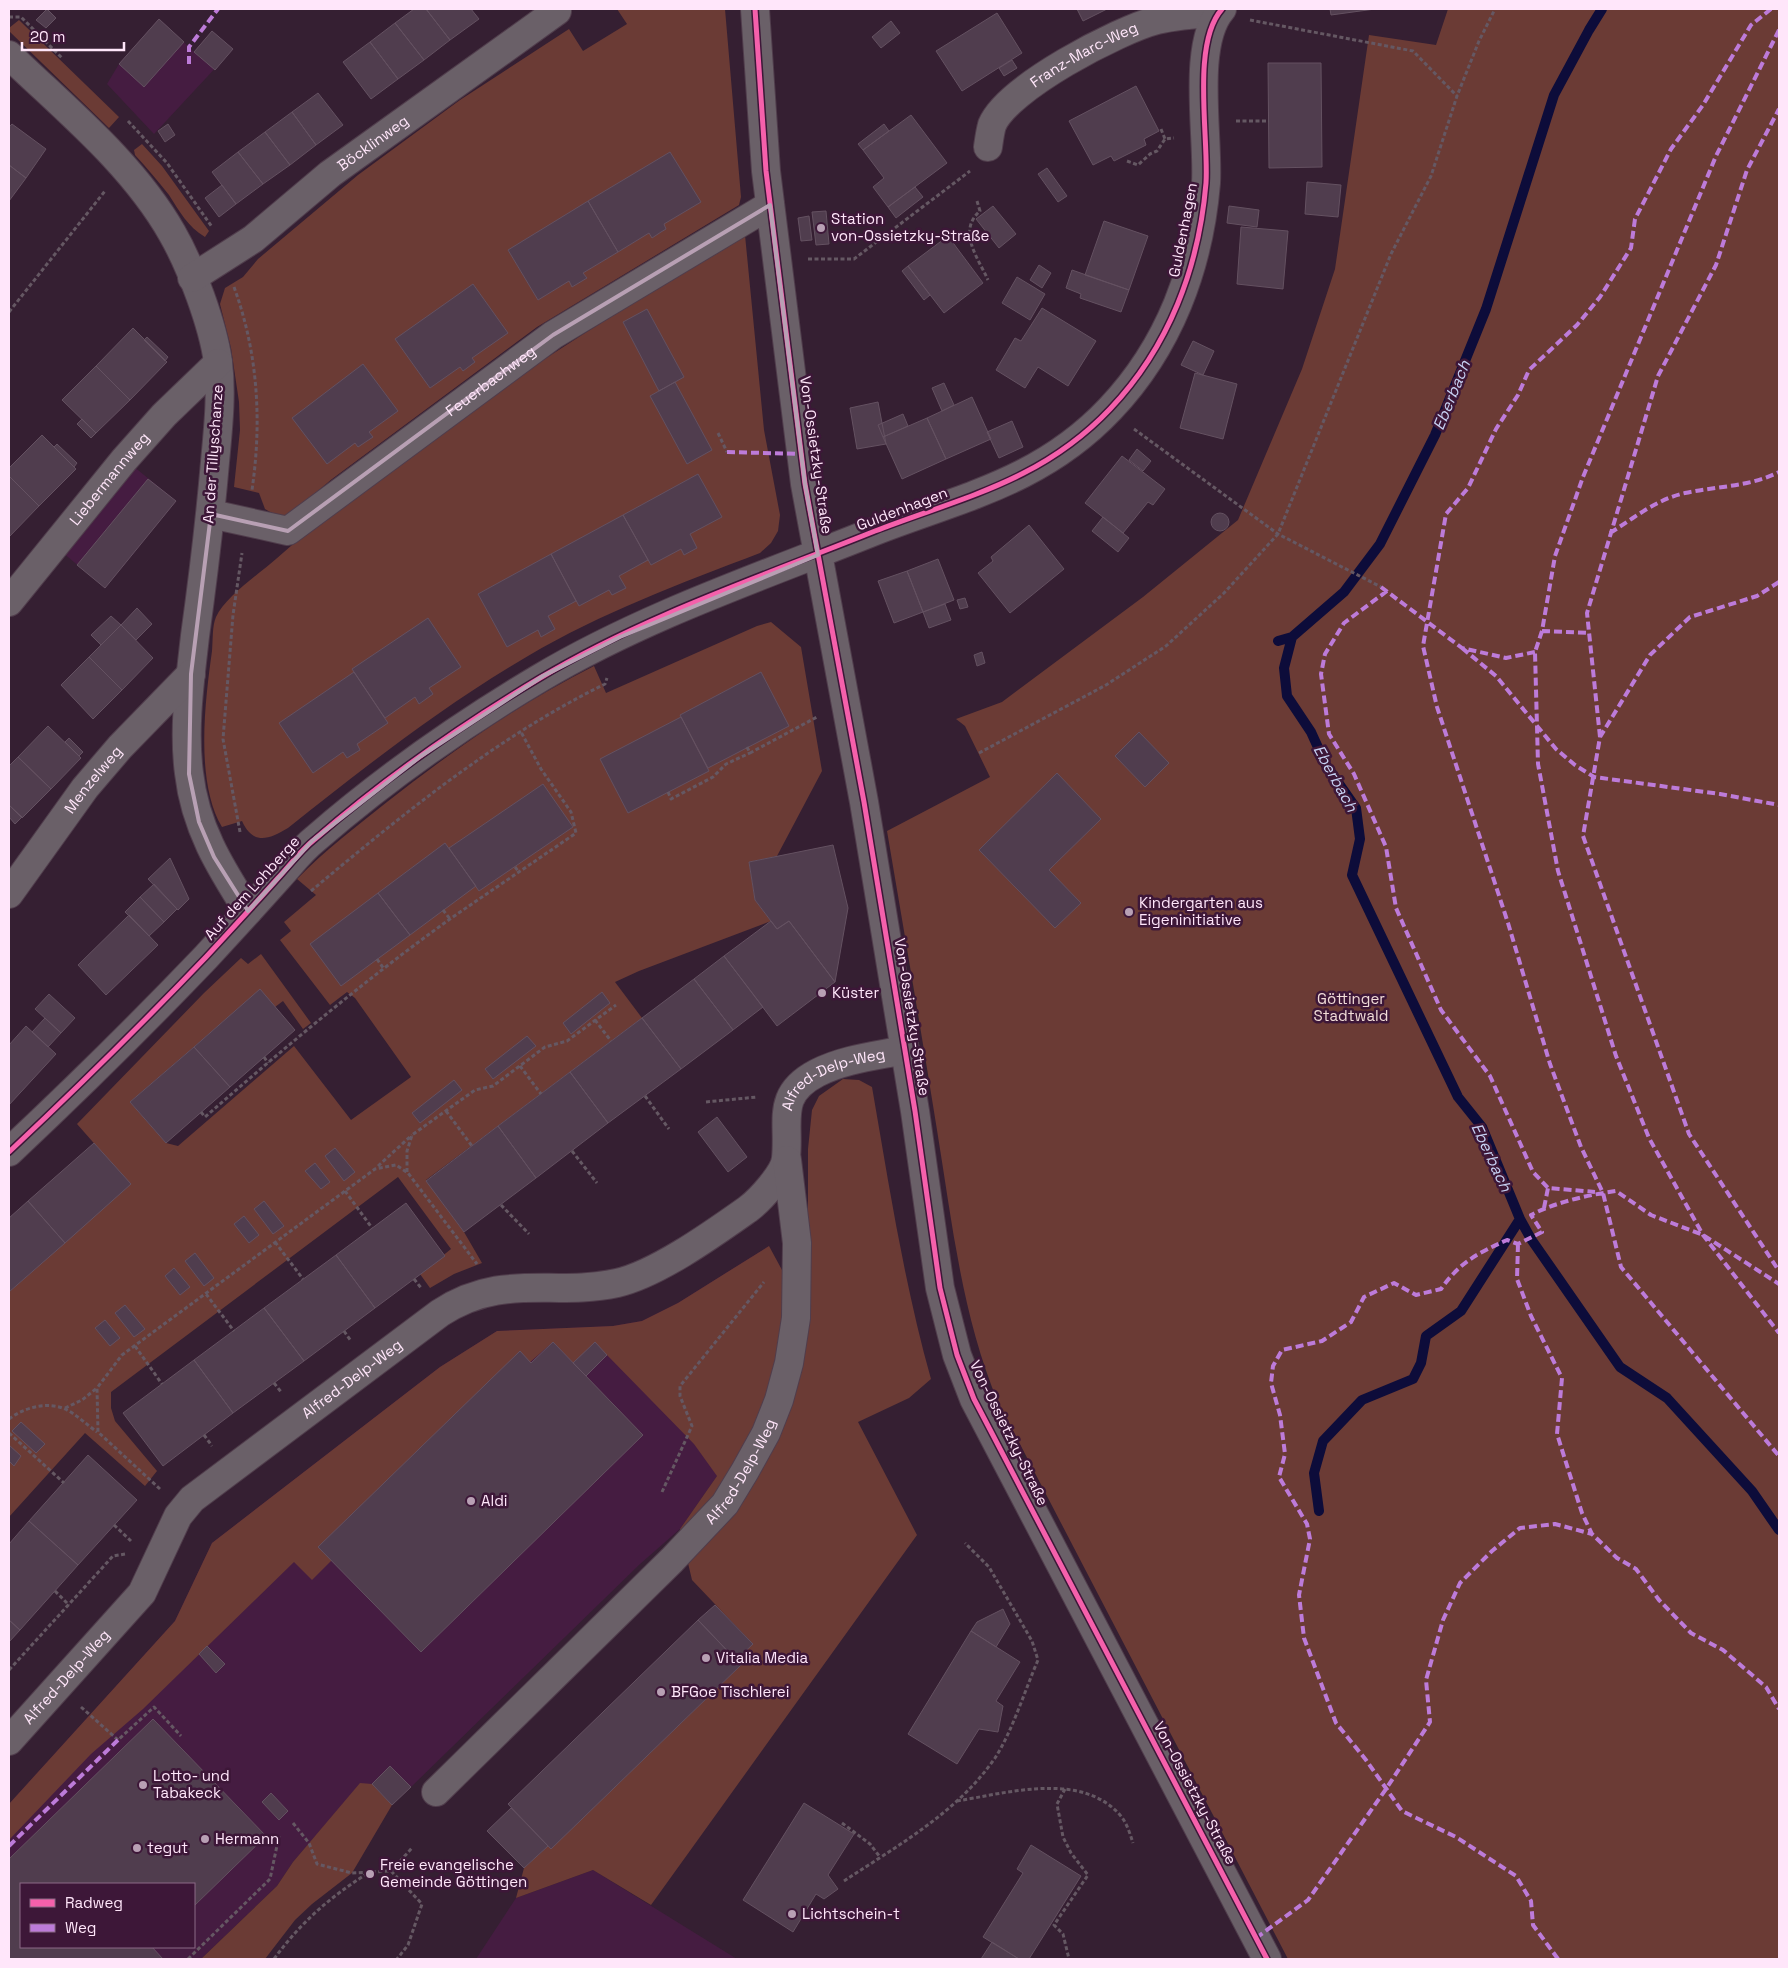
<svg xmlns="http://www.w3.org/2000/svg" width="1788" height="1968" viewBox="0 0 1788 1968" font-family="'Space Grotesk',sans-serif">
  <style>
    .built { fill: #451c41; fill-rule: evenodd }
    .green { fill: #6b3b35 }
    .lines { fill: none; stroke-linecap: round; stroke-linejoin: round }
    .stream { stroke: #0d0c3a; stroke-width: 10 }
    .building { fill: #503d4e; stroke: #645161 }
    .minor-casing { stroke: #503d4c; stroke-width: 30 }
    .path { stroke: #655863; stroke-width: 3; stroke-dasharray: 4 2.5; stroke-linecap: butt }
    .minor { stroke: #6a6068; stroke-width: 28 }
    .quiet { stroke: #bd7bd9; stroke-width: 4; stroke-dasharray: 8 4; stroke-linecap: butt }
    .cycleway-casing { stroke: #3d1738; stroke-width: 8 }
    .cycleway { stroke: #f560ab; stroke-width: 5 }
    .marked { fill: none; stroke: #b8a0b4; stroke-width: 4; stroke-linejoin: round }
    .poi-dot { fill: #b8a0b4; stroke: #3d1738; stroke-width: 2 }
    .labels { text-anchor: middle; stroke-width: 5; stroke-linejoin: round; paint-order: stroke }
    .street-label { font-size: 15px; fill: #ffe6fa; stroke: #3d1738 }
    .poi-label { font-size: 15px; fill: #ffe6fa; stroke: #3d1738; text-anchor: start }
    .park-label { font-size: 15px; fill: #f1dcd8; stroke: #3d1738 }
    .water-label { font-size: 16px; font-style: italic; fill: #c7d1f3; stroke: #3d1738 }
  </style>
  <rect width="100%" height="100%" fill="#351f32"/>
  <path class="built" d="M159,19L194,52L212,31L233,49L154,134L107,84L119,64Z
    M133,466L176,501L105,588L62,552Z
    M769,1246L741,1442L680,1529L640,1564L411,1787L390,1766L372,1784H360L293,1862L277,1886L201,1959H9V1804L175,1621L212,1543L440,1367L497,1331L613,1326L642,1321L678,1303ZM21,1884H194V1947H21Z
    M593,1870L737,1959H476L516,1898Z"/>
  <path class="green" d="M617,9H725L741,197L739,205L537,327L332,479L289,515L277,516L265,509L259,493L234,487L240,430L239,402L231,348L220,304L225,288L243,277L258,259L358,175L460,100L569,29L583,51L627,24Z
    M1448,9H1779V1959H1288L998,1402C962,1316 952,1222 937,1130C921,1030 904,931 887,831L990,777L965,726L956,719L1002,702L1143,597L1238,520L1302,369L1335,269L1369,35L1436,45Z
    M19,20L119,117L109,128L9,31V28Z
    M142,144L162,166L209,231L205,237C187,226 180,212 169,195C158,181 147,168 135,155L134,150Z
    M745,235L764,430L780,515L778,531L771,543L760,553C681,583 601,613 528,656C442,706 365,767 288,828C268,840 253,845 242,821L222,827C195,782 205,701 212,651C213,641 212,626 216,617C225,597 259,574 276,559C419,433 582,333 745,235Z
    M771,622L801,647L822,771L777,856L749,862L755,900L771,921L639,971L615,982L642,1018L426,1180L464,1232L482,1263L454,1274L430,1288L420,1274L451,1249L398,1177L111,1392V1408L115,1421L157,1471L145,1486L85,1433L9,1517V1292L130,1184L77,1124L204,993L241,958L248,964L261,954L311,1023L303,1029L283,1001L275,1007L260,990L130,1102L166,1143L178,1146L294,1046L351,1120L411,1077L355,998L347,992L330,1005L280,940L291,931L284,922L316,895L297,879C325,850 356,827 387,802C452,751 520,703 594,666L606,693L757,626Z
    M843,1079L859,1080L872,1087C889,1185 904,1283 931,1379L909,1398L858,1422L917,1535L651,1905L593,1870L516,1898L524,1868L548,1846L551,1848L741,1665L736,1660L753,1644L692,1580L680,1529L717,1476L694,1444L607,1355L573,1363L553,1342L319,1547L332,1560L312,1580L294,1562L143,1709L91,1754L9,1840V1804L175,1621L212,1543L440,1367L497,1331L613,1326L642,1321L678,1303L769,1246L782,1270L808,1214V1149L812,1110L819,1096Z
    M360,1783L372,1784L392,1805L352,1873L312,1904L295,1920L265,1959H201L277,1886L293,1862Z"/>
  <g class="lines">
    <path class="stream" d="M1602,9L1589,30L1554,95L1486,309L1435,435L1380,544L1344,592L1292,637L1284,668L1287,696L1311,732L1326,765L1356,808L1360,839L1352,875L1458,1097L1482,1127L1520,1219L1531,1239L1620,1367L1667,1398L1752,1491L1779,1530
      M1278,641L1292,637
      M1319,1511L1314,1473L1323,1441L1362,1400L1413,1379L1421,1363L1426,1336L1461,1311L1520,1219"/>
  </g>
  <path class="building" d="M47,9L56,18L46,28L36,20Z
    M414,9H426L450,40L424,60L395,23Z
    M426,9H471L479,19L450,40Z
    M1077,9H1107L1083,21Z
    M1330,9H1375L1331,15Z
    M997,13L1022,53L962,91L936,51Z
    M159,19L184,42L144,87L119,64Z
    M891,21L900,33L881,48L872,37Z
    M395,23L424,60L398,79L370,42Z
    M212,31L233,49L215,70L194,52Z
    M370,42L398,79L371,99L343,62Z
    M1012,60L1017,68L1004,76L999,68Z
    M1268,63H1321L1322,167L1269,168Z
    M1136,86L1159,131L1144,139L1146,145L1114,161L1111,156L1093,165L1069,121Z
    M318,93L343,125L316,145L292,112Z
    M292,112L316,145L290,165L265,132Z
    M911,115L947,163L888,207L873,187L884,178L863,150Z
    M12,124L46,149L26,178L9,165V127Z
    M168,124L175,135L165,142L158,131Z
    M884,124L889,131L863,150L858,144Z
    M265,132L290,165L263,184L238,152Z
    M238,152L263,184L236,204L212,172Z
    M670,152L701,202L664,224L666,229L661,232L652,238L649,233L618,252L588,201Z
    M9,165L26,178L9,201Z
    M1047,168L1067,196L1058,202L1038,174Z
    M1307,182L1341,185L1338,217L1305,214Z
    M222,185L236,204L219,217L205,198Z
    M915,187L923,197L896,218L888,207Z
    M588,201L618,252L583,273L587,278L572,287L569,281L538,300L508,250Z
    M993,206L1016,234L999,248L976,219Z
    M1229,206L1259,210L1257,227L1227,223Z
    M826,211L829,244L816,245L812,212Z
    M809,216L812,240L801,241L798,218Z
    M1104,221L1148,236L1129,290L1085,275Z
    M1241,227L1288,231L1283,289L1237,284Z
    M948,236L983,283L944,313L908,266Z
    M1039,265L1051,273L1042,288L1030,280Z
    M908,266L930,295L924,300L902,271Z
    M1072,270L1129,290L1121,312L1080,298L1081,294L1066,288Z
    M1017,277L1045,294L1030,320L1002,303Z
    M473,284L508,333L472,358L475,362L463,371L460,367L430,388L395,339Z
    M1042,308L1096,341L1068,386L1038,367L1025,388L996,370L1015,338L1021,341Z
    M647,309L684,377L659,391L623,322Z
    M133,328L167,362L130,400L96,366Z
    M147,337L168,357L165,361L144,340Z
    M1193,341L1214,351L1203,375L1181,365Z
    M363,364L398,411L369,432L373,437L358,447L355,443L327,464L292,418Z
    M96,366L130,400L96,433L62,400Z
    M1195,373L1237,384L1223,439L1180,428Z
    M675,382L712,450L687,464L650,396Z
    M944,383L954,405L942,411L932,388Z
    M972,397L991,439L946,459L927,418Z
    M878,402L886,444L857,449L850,408Z
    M903,414L908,426L883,437L878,425Z
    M927,418L946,459L902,479L883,437Z
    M82,419L96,433L91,438L77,424Z
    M1012,421L1023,447L999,458L987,432Z
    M42,435L76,469L39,506L9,476V468Z
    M57,444L77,463L74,467L54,447Z
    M1137,449L1151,461L1143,471L1129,460Z
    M1122,456L1165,489L1153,505L1148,502L1123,533L1085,503Z
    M698,474L722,517L690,534L697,548L684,555L681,549L651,565L623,515Z
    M9,476L39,506L9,537Z
    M148,479L176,501L105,588L77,565Z
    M1211 522a9 9 0 1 1 18 0a9 9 0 1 1-18 0Z
    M623,515L648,560L619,576L626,588L612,595L609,590L579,606L551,554Z
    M1103,517L1129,538L1118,552L1092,531Z
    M1029,525L1064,569L1010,613L978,573L993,561L991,557Z
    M551,554L576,601L548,616L555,629L541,637L538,630L507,647L478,594Z
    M938,559L954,600L923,612L907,571Z
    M907,571L923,612L894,623L878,581Z
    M965,598L968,607L960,609L957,600Z
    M945,604L951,620L929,628L923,612Z
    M137,608L152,624L136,640L121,625Z
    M111,616L121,625L101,645L91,635Z
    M428,618L461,667L429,688L433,694L419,704L415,697L385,718L352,669Z
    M121,625L153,658L122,690L89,657Z
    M982,652L985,663L977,666L974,655Z
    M89,657L122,690L93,719L61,685Z
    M354,672L388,723L357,744L360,750L347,758L343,752L313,773L279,723Z
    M761,672L789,726L708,768L680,715Z
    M681,717L709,771L628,813L600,759Z
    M48,726L81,758L51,789L18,757Z
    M1139,732L1169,763L1145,787L1115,756Z
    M69,738L83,752L79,756L65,742Z
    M18,757L51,789L22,818L9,805V766Z
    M1057,773L1101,819L1049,870L1081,903L1055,928L979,850Z
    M543,784L573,827L479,891L449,848Z
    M9,805L22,817L15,824L9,817Z
    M445,843L476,886L410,935L378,893Z
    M833,845L848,908L835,982L789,921L777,929L755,900L749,862Z
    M170,858L189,899L178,910L148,879Z
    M154,884L177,909L164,922L140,897Z
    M378,893L410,935L341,986L310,944Z
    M140,897L164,922L149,936L125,912Z
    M129,915L158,945L106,995L78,965Z
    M771,921L777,929L789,921L835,982L777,1026L724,956Z
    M724,956L763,1007L733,1030L694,979Z
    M694,979L733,1030L681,1069L642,1018Z
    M260,989L295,1030L230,1087L194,1047Z
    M602,992L610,1003L571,1034L563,1023Z
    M49,994L75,1018L61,1033L35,1009Z
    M45,1018L61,1033L48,1047L32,1032Z
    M642,1018L681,1069L608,1123L570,1072Z
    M26,1026L56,1054L9,1105V1045Z
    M527,1036L536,1046L493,1079L485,1069Z
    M194,1047L230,1087L166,1143L130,1102Z
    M570,1072L608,1123L536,1178L498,1126Z
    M454,1080L462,1090L420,1123L412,1113Z
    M717,1117L747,1157L728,1172L698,1132Z
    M498,1126L536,1178L464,1232L426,1181Z
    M94,1143L131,1184L65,1243L28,1201Z
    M335,1148L355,1172L344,1181L325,1156Z
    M315,1163L330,1182L321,1189L305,1171Z
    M28,1201L65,1243L9,1292V1218Z
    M264,1201L284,1226L273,1234L254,1209Z
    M406,1203L445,1256L375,1308L336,1255Z
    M244,1216L259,1235L249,1243L234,1224Z
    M195,1253L214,1278L204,1286L185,1261Z
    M336,1255L375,1308L304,1361L264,1308Z
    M174,1268L190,1287L180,1295L165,1276Z
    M125,1305L145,1329L134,1337L115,1313Z
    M264,1308L304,1361L233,1413L194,1360Z
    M105,1320L120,1338L110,1346L95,1328Z
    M553,1342L643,1435L421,1652L318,1547L520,1351L531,1363Z
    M595,1342L607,1355L586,1376L573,1363Z
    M194,1360L233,1413L163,1466L123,1413Z
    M21,1422L45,1444L36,1453L12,1431Z
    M9,1445L21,1456L14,1466L9,1461Z
    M88,1455L137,1500L78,1565L29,1521Z
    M29,1521L78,1565L20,1630L9,1620V1544Z
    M715,1605L753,1644L736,1660L698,1620Z
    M1003,1609L1010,1624L996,1647L971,1631L977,1622Z
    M9,1620L20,1630L9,1642Z
    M698,1620L741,1665L551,1849L508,1804Z
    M971,1631L1020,1662L996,1701L1003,1706L998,1732L979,1729L957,1764L908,1734Z
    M207,1646L225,1664L216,1673L199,1654Z
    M153,1719L266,1836L194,1906V1884H21V1947H152L163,1959H9V1859Z
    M390,1766L411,1787L392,1805L372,1784Z
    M271,1793L288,1811L279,1820L262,1802Z
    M804,1803L854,1834L828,1875L838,1889L824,1899L816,1894L793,1932L743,1900Z
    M511,1808L548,1846L524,1868L487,1831Z
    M1031,1845L1081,1876L1029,1959H1019L983,1937L1023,1873L1017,1869Z
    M992,1942L1019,1959H981Z"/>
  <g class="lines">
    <g class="minor-casing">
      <g id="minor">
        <path d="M755,9L766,171L805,484L864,802L915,1111L940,1288L957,1355L974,1399L1267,1959"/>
        <path d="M9,55C66,110 132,163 172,233C191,266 213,325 218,362C222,395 218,429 215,462C210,520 203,578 195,636C190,681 183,728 189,773C195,827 220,867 248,911"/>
        <path id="s1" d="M988,147C989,140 990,132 992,125C1007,88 1118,30 1157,20C1177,15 1196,14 1217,13"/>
        <path id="s2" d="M192,278L253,239L330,174L557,11"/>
        <path id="s3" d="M211,514L288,531L553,335L770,205"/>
        <path id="s4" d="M9,602L124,460L164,415L218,363"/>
        <path id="s5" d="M9,894L85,788L120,747L191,674"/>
        <path d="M9,1152C76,1089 142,1024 206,957C230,931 254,905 278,878C290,865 301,850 315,839C384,779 461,725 540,678C644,616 763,576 875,531C963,497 1042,481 1110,409C1169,347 1199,267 1206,183C1209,137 1191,44 1222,9"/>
        <path id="s6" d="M9,1741L142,1593L178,1516L192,1499L440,1313C503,1272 552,1297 617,1283C657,1274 714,1233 748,1209C760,1200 785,1173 786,1158C790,1121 775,1095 817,1073C844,1059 876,1056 905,1050"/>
        <path id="s7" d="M436,1792L672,1560L725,1504L745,1471L766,1433L779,1400L789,1363L796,1318L797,1243L787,1160"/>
      </g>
    </g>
    <path class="path" d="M9,17H21L62,58
      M1250,20L1413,51L1457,96
      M128,121L167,163L212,227
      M1236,121H1269
      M1161,129L1165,139
      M1127,161L1138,165L1150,154L1157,151L1165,139L1174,138
      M977,201L980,211C957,231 978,258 988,280
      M808,259H854L970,171
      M234,287C258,353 262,421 252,490
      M9,312L105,191
      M1134,429L1278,534L1381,587
      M718,433L727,452
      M747,747L750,753L817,717
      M979,753L1106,685L1166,646L1224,593L1278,534L1391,254L1431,176L1457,96L1479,41L1495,9
      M668,792L671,799L713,777L726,764L750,753
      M240,832L223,739L233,615L242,553
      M515,867L519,872
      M311,891C403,814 497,737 605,684L607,678
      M443,910L450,919
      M377,959L384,969
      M595,1020L611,1041
      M264,1057L268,1063
      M520,1066L541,1094
      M645,1096L669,1129
      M706,1102L757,1097
      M446,1111L472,1146
      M201,1112L205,1117C284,1048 365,980 450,919C492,890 534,862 576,833L571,812L541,769L521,732
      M572,1151L597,1183
      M378,1166L412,1135
      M407,1172V1151L412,1135L475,1090L493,1086L545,1047L567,1041L616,1005
      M345,1191L372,1228
      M501,1205L529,1234
      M275,1242L303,1279
      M414,1279L422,1289
      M206,1294L234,1331
      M344,1331L351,1341
      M135,1346L162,1384
      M274,1383L282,1393
      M65,1408L82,1400L97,1388
      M9,1419C23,1408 47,1401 65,1409C76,1414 87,1425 97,1432
      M9,1433L64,1483
      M204,1435L212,1446
      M160,1489L98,1432L97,1388L122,1355L375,1169L396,1165L408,1173L477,1264
      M662,1492L692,1426L680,1396V1386L764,1282
      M114,1525L131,1541
      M55,1591L69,1605
      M9,1670L113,1556L125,1554
      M81,1707L118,1740L154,1707L181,1736
      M209,1777L215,1771
      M1065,1789L1057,1804L1063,1837L1071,1853L1088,1875L1054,1925L1063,1934L1069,1959
      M957,1801C1007,1793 1081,1771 1120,1815C1127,1823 1130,1834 1133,1843
      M293,1823L309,1843L317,1864L352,1873L391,1871L422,1904L408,1945L397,1959
      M842,1823L870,1844L880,1857
      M391,1871L412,1848
      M844,1881C897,1846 958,1812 995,1758C1012,1732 1025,1690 1038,1660L1032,1641L989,1567L965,1543
      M188,1959L270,1879L279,1836
      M274,1959C302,1921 329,1898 368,1873"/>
    <use href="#minor" class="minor"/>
    <path class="quiet" d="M1771,9L1751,25L1703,105L1671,149L1635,219L1631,248L1600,297L1577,325L1529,370L1518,395L1496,429L1468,488L1446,514L1423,646L1437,707L1508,923L1550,1064L1581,1147L1603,1193L1621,1267L1779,1456
      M1779,30L1716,156L1583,477L1555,556L1542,631L1535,652L1538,764L1558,871L1616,1056L1649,1138L1703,1235L1779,1333
      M189,64V47L218,9
      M727,452L801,454
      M1610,533C1634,518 1657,499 1685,493C1718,486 1749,487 1779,472
      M1779,582L1757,596L1690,617L1650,655L1600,737L1583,836L1689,1134L1779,1271
      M1381,587L1462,648L1506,658L1535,652
      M1387,591L1344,623L1325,654L1321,674L1329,734L1354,774L1386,847L1396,908L1441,1010L1490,1076L1533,1172L1548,1188L1595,1192
      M1542,631L1589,633
      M1462,648L1496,676L1556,749L1575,765L1594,777L1720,794L1779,805
      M1600,737L1587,613L1658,376L1716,265L1747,170L1779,109
      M1544,1208L1548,1188
      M1518,1244L1517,1279L1531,1316L1562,1378L1557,1434L1582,1513L1592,1534L1617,1558L1636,1569L1659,1600L1691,1633L1723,1650L1766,1687L1779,1709
      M9,1846L118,1740
      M1256,1938L1308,1900L1386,1789L1430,1722L1426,1680L1443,1620L1460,1583L1492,1551L1520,1528L1555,1524L1592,1534
      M1558,1959L1533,1925L1531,1901L1516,1876L1456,1837L1402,1811L1366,1760L1336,1723L1304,1638L1299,1595L1310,1539L1307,1524L1279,1477L1285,1454L1280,1415L1271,1383L1273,1366L1282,1350L1322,1341L1351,1322L1364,1297L1394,1283L1416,1295L1441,1289C1460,1262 1478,1253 1507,1240L1518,1244L1542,1232L1531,1215C1556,1202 1588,1195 1616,1191L1651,1215L1703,1235L1779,1284"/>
    <g class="cycleway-casing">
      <path id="cycleway" d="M755,9L766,171L805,484L864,802L915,1111L940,1288L957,1355L974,1399L1267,1959
        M9,1152C76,1089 142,1024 206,957C230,931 254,905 278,878C290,865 301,850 315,839C384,779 461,725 540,678C644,616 763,576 875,531C963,497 1042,481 1110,409C1169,347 1199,267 1206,183C1209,137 1191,44 1222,9"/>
    </g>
    <use href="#cycleway" class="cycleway"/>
  </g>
  <path class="marked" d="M770,205L805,484L818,555L620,637L543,676L421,756L312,841L248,911L214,857L199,822L189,774L191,674L211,514L288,531L553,335Z"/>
  <g class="poi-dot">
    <circle cx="821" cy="228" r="5"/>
    <circle cx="1129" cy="912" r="5"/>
    <circle cx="822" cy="993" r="5"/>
    <circle cx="471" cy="1501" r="5"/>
    <circle cx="706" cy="1658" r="5"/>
    <circle cx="661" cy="1692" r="5"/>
    <circle cx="143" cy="1785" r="5"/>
    <circle cx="205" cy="1839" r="5"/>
    <circle cx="137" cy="1848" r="5"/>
    <circle cx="370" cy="1874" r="5"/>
    <circle cx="792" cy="1914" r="5"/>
  </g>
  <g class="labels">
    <g class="street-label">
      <text dy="5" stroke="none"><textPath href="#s1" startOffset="140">Franz-Marc-Weg</textPath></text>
      <text dy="5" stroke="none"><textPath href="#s2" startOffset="226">Böcklinweg</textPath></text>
      <text transform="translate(1183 230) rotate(-79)" y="5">Guldenhagen</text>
      <text dy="5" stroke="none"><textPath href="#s3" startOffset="331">Feuerbachweg</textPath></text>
      <text transform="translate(213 454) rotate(-86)" y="5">An der Tillyschanze</text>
      <text transform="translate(816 455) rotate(82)" y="5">Von-Ossietzky-Straße</text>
      <text dy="5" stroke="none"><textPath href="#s4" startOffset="159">Liebermannweg</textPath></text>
      <text transform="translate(902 509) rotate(-21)" y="5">Guldenhagen</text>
      <text dy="5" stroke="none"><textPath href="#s5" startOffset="142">Menzelweg</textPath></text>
      <text transform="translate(252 888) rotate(-48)" y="5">Auf dem Lohberge</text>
      <text transform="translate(912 1017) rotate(81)" y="5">Von-Ossietzky-Straße</text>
      <text dy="5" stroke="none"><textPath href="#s6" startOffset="1122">Alfred-Delp-Weg</textPath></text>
      <text dy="5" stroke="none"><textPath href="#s6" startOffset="506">Alfred-Delp-Weg</textPath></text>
      <text transform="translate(1009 1433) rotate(64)" y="5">Von-Ossietzky-Straße</text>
      <text dy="5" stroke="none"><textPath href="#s7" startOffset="444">Alfred-Delp-Weg</textPath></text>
      <text dy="5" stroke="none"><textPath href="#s6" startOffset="86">Alfred-Delp-Weg</textPath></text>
      <text transform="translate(1195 1793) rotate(62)" y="5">Von-Ossietzky-Straße</text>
    </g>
    <g class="poi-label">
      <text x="831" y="224">Station<tspan x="831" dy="17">von-Ossietzky-Straße</tspan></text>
      <text x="1139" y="908">Kindergarten aus<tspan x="1139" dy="17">Eigeninitiative</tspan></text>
      <text x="832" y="998">Küster</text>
      <text x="481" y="1506">Aldi</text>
      <text x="716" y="1663">Vitalia Media</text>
      <text x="671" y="1697">BFGoe Tischlerei</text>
      <text x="153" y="1781">Lotto- und<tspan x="153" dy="17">Tabakeck</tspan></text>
      <text x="215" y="1844">Hermann</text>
      <text x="147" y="1853">tegut</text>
      <text x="380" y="1870">Freie evangelische<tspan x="380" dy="17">Gemeinde Göttingen</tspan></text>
      <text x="802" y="1919">Lichtschein-t</text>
    </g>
    <g class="park-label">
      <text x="1351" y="1004">Göttinger<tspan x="1351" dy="17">Stadtwald</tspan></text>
    </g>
    <g class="water-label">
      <text transform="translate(1451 395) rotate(-68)" y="6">Eberbach</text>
      <text transform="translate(1336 778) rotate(61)" y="6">Eberbach</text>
      <text transform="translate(1492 1157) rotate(65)" y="6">Eberbach</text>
    </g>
  </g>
  <rect width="1788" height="1968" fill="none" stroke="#ffe6fa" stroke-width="20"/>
  <rect x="20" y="1883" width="175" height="65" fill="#3d1738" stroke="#8b6a86"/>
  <rect x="30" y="1899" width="25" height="8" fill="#f560ab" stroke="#8b6a86"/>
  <text x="65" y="1908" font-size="15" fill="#ffe6fa">Radweg</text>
  <rect x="30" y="1924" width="25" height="8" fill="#bd7bd9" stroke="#8b6a86"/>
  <text x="65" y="1933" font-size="15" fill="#ffe6fa">Weg</text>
  <path d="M22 42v8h102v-8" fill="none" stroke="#ffe6fa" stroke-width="2.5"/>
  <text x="30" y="42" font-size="15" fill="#ffe6fa" stroke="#3d1738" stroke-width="4" paint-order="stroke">20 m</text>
</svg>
